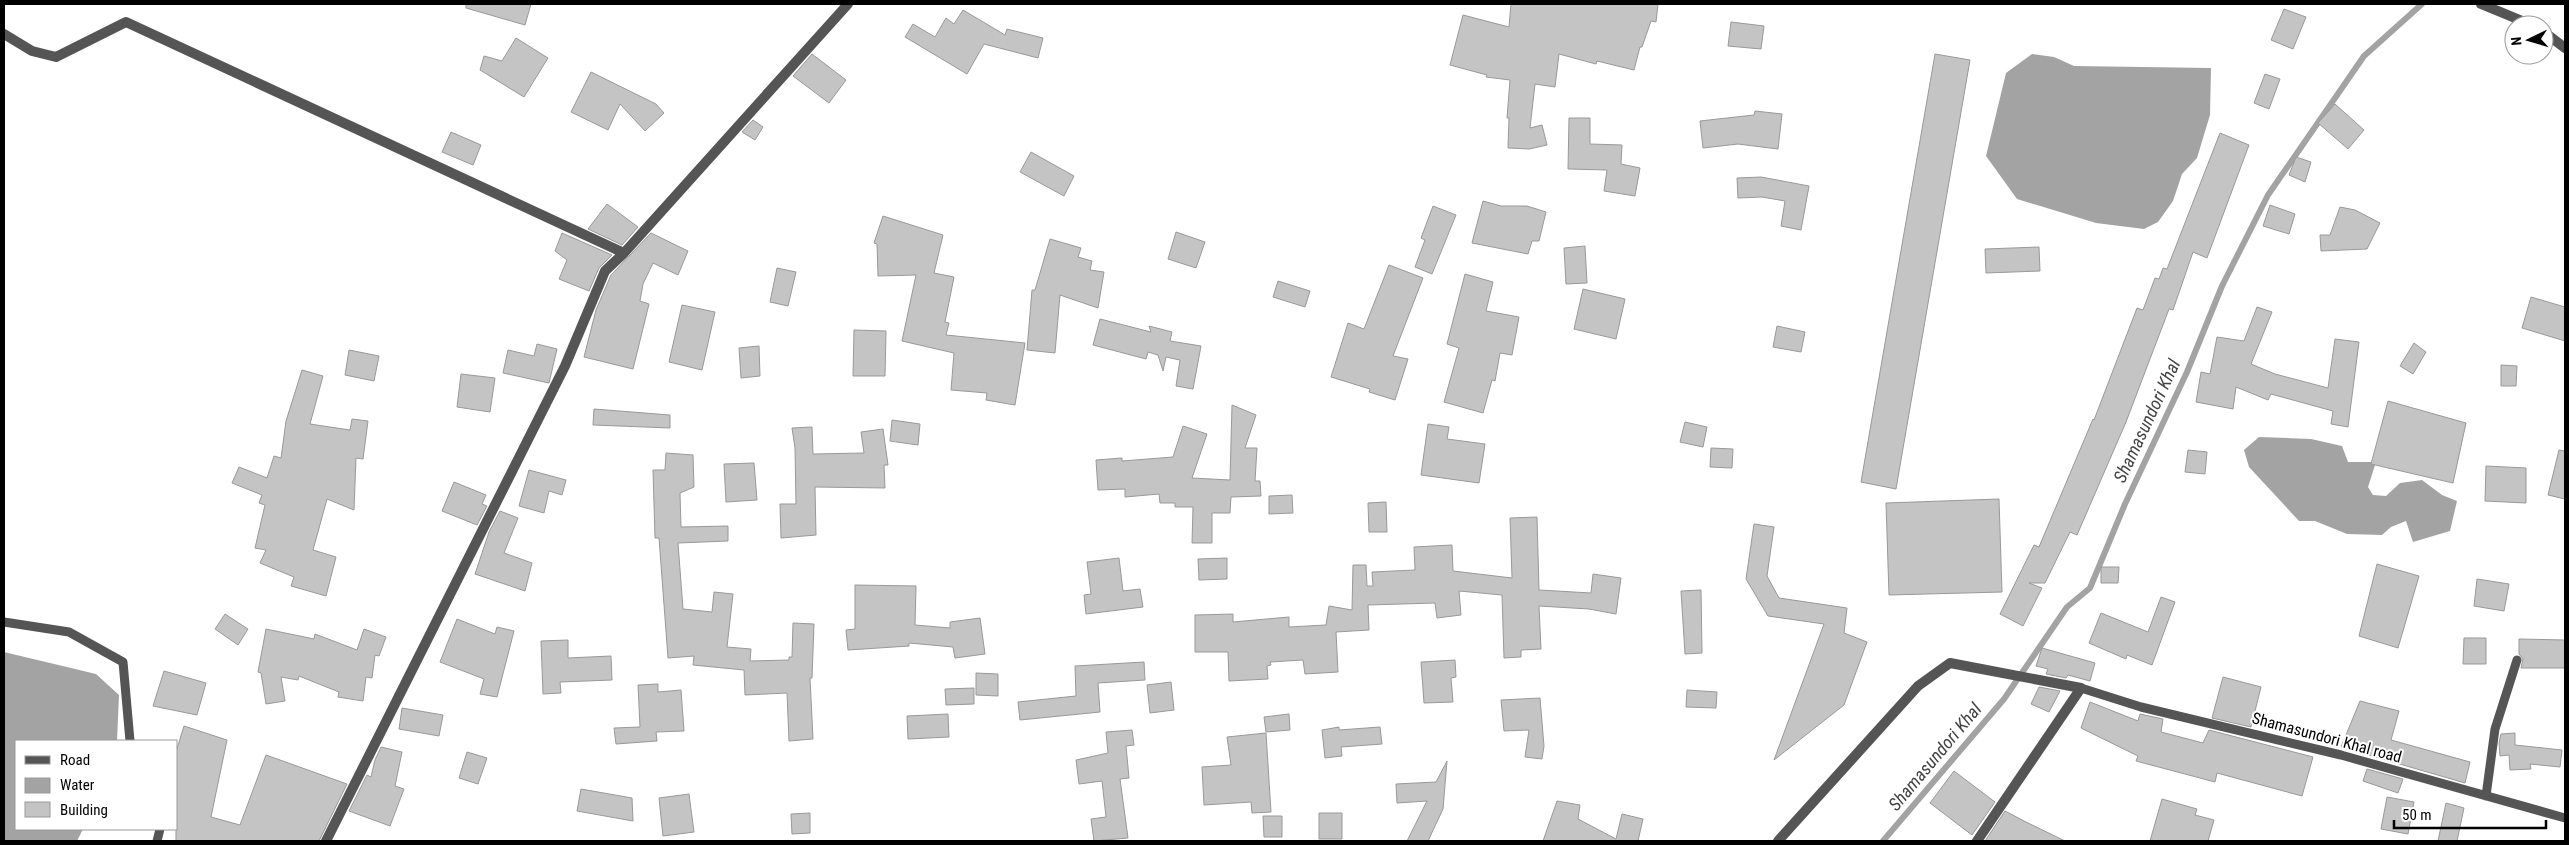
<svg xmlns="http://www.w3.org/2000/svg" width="2569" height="845" viewBox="0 0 2569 845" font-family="'Roboto Condensed',sans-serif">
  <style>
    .water { fill: #a3a3a3 }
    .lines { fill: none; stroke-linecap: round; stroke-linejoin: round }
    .stream { stroke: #a3a3a3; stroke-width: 6 }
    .building { fill: #c4c4c4; stroke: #999 }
    .lane { stroke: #555; stroke-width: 9 }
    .street { stroke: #555; stroke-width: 10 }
    .labels { text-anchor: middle; stroke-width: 4; stroke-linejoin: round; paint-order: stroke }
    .street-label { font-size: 16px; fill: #000; stroke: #fff }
    .water-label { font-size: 18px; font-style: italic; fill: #444; stroke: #fff }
  </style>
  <rect width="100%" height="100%" fill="#fff"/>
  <path class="water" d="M2032,54L2054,57L2074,66L2211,68L2210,115L2197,158L2182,174L2173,201L2158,222L2144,229L2096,223L2017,199L1986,156L2006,73Z
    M2259,437L2311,439L2342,446L2348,462H2376L2368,487L2373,495L2386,496L2400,483L2422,480L2442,495L2457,501L2450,531L2413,542L2406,521L2391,527L2382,535L2347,534L2315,521H2299L2249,467L2244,450Z
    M4,652L96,674L119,695L117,741H16V829H83L77,841H4Z"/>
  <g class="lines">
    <path class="stream" d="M1883,841L2004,699L2067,607L2090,588L2125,504L2187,372L2222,286L2268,195L2364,56L2422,4"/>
  </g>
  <path class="building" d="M466,4H531L525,25L466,8Z
    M1511,4H1658L1656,22L1651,21L1642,47H1640L1634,70L1597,61L1596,64L1559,54L1555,87L1535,84L1530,128L1542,125L1547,145L1529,149L1508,148L1509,118H1507L1510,80L1486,77L1487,75L1450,65L1463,15L1509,27Z
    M2284,9L2306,17L2293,49L2271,40Z
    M963,10L1005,35L1007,29L1043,38L1038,58L984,44L967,74L905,37L913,24L935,37L946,18L954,24Z
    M1731,22L1764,26L1761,49L1728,46Z
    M516,38L548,58L524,97L480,70L484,56L502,61Z
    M812,54L846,80L829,103L793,76Z
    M1935,54L1970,60L1896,489L1861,482Z
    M591,72L656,104L664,113L645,131L620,104L608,130L571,112Z
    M2265,74L2280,79L2269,109L2254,103Z
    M2335,104L2364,130L2348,149L2318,123Z
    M1755,111L1782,114L1778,149L1738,144L1703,148L1700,121L1754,115Z
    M1569,118H1590V144L1622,145L1621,164L1640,168L1635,196L1604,191L1607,170L1568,169Z
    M753,120L763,127L755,140L742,132Z
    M451,132L481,145L473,165L442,152Z
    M2220,133L2249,145L2207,258L2193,252L2173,310L2169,309L2126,422L2077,535L2070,532L2045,583H2029L2042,588L2023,626L2000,614L2034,545L2039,547L2093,419L2094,420L2137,308L2143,310L2155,278L2159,279L2163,268L2167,269Z
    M1031,152L1074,176L1064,196L1020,172Z
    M2296,157L2311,162L2305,182L2289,175Z
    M1761,177L1809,186L1801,230L1781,226L1785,201L1762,197L1738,198L1737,178Z
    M1483,201L1501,206H1527L1546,212L1539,241H1532L1528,254L1472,243Z
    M607,204L638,227L622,245L588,229Z
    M2270,205L2295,214L2289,234L2263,226Z
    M1433,206L1456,215L1432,274L1415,267L1425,240L1421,238Z
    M2340,207L2355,210L2380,223L2367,249L2321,251L2320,235H2330Z
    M883,216L943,235L934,273L954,277L945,322L949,323L946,335L1025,343L1015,405L986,400L987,393L951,390L954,353L902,341L916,275L878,276L877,244L874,243Z
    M1176,232L1205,242L1196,268L1168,259Z
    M562,233L612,255L599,268L589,291L559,279L567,260L555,251Z
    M651,233L688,251L678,275L653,263L643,284L640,301L649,304L633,369L584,357L596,310L611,275Z
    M1050,239L1081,248L1078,257L1092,261L1090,270L1104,272L1098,308L1060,295L1055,353L1027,350L1032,290H1035Z
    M1585,246L1587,283L1566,284L1564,248Z
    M2039,247L2040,271L1986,273L1985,249Z
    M1389,265L1423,278L1393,356L1408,359L1395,400L1369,392L1370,389L1331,377L1348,323L1364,329Z
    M777,268L796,272L788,306L770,302Z
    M1465,274L1493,282L1486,311L1519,317L1512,355L1500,353L1495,381L1492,380L1483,413L1444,402L1459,348L1447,344Z
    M1278,281L1310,291L1305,307L1273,297Z
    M1583,289L1625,299L1616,339L1574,329Z
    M2531,297L2565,307V341L2522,328Z
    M682,305L715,312L702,370L669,362Z
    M2257,307L2272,312L2251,364L2275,374L2328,388L2335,339L2359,342L2348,427L2331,424L2333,411L2271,394L2268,400L2236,387L2233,409L2196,402L2201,372L2210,374L2217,337L2244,341Z
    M1100,319L1151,332L1149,326L1172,332L1170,341L1201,346L1193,389L1176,386L1180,360L1166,357L1163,371L1158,355L1148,352L1146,359L1093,345Z
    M1777,326L1805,332L1801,352L1773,347Z
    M854,330L886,331L885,376H853Z
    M2414,343L2426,352L2413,374L2400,366Z
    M537,344L557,349L549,383L503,373L508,350L534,356Z
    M759,346L760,376L741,378L739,348Z
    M349,350L379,356L374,381L345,375Z
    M2501,365L2517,366L2516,386H2501Z
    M302,370L323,376L310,424L350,430L352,419L368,421L363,459L356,458L354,510L327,499L313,550L336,557L326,596L291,586L294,577L260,563L266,550L255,548L265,505L259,503L262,495L232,483L239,467L267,478L274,456L281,458L286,421Z
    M461,374L495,378L490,412L457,407Z
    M2388,401L2466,423L2453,483L2371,464Z
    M1232,405L1256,415L1245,448H1257L1255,481H1260L1261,496L1231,497L1230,513H1212V543H1192L1193,507H1175V503H1160L1159,494L1125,497V489L1098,490L1096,460L1122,458V461L1173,457L1183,426L1207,434L1192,478L1230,480Z
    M594,409L670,415V428L593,425Z
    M892,420L920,424L918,445L890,441Z
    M1685,422L1707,427L1703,447L1680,442Z
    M1428,424L1449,427L1447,439L1485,444L1479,483L1421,475Z
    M812,427L813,454L864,453L861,432L883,429L888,465H884L885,488L815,487L816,535L781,538L780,504H796L795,448L792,428Z
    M1711,448L1733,449L1732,468L1710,467Z
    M2188,450L2207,452L2205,474L2185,472Z
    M2559,450L2565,451V499L2548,495Z
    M666,453L693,455L694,487L680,493L681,527L728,526V541L678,543L683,609L712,612L714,592L733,594L727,647L751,649L750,661L789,660V657H792L793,623L814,624L812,678H810L813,739L789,741L787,693L745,695L744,670L693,665L694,656L668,658L659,538H655L653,470H665Z
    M754,463L757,500L726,502L724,464Z
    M2486,466L2526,468V503L2485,501Z
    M529,470L566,480L562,495L549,491L544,513L519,506Z
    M454,482L486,495L482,504L487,506L477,525L442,511Z
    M1292,495L1293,513L1269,514V496Z
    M1999,499L2002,592L1889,595L1886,503Z
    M1386,502L1387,532H1369L1368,503Z
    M500,511L518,518L504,553L532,563L525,591L475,574L489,532Z
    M1537,517L1539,590L1591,593L1593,574L1621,578L1616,614L1589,609L1539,606L1541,649L1521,650V657L1504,658L1502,595L1459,591L1461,615L1437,618L1435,603L1368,605L1369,630L1336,632L1338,672L1305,674L1303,660L1270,662L1271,665L1267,666L1268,679L1229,681L1228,652H1195V615L1233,614V622L1289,617V627L1326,625L1329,606L1352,610L1353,565H1366L1367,586H1373L1372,572L1415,570L1414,547L1452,545L1453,571L1512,578L1510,518Z
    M1754,524L1774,527L1767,576L1779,598L1847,608L1844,633L1867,642L1844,705L1774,760L1824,624L1768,616L1746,579Z
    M1119,558L1123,591L1140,589L1143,607L1086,614L1084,595L1091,594L1087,562Z
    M1227,558V579L1199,580L1198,559Z
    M2377,564L2419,576L2398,648L2359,636Z
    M2101,567H2119L2118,583H2101Z
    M2477,579L2509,584L2504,611L2474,606Z
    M855,585L916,586L915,625L950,628V622L980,618L985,654L955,658L953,647L909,643V646L848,650L846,630L855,629Z
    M1701,590L1702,653L1685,654L1681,591Z
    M2161,597L2175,602L2152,665L2127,655L2126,659L2089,643L2101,613L2148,632Z
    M225,614L248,629L238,645L215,629Z
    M457,619L495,634L497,627L514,631L497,697L480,694L484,679L440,662Z
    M266,629L314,639L315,634L357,650L364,629L386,637L379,656L375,655L372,678L366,677L363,701L338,697L339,692L299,676L298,680L281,677L285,701L266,704L261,673L258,672Z
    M2464,638H2486V664H2463Z
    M2519,639L2565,640V668H2521L2523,659L2519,654Z
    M568,640V658L611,656L612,680L560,682L561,693L543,694L541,641Z
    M2042,648L2095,663L2090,681L2068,675L2066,678L2046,674L2048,669L2036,666Z
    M1455,660L1456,677L1451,678L1453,702L1424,703L1421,662Z
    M1144,662L1145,680L1098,683L1100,712L1020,720L1018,702L1076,696L1075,666Z
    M164,671L206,683L197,715L153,706Z
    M976,673L998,674V696L976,695Z
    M2223,677L2261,687L2251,727L2212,718Z
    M1171,682L1174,710L1150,713L1147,685Z
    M658,684V692L681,690L684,731L656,732L657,741L616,744L614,728L640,727L638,685Z
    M2039,687L2060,691L2049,712L2031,704Z
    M974,688V704L946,705L945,689Z
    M1687,690L1717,692L1716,708L1686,707Z
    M1540,698L1544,746L1542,759L1525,757L1529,730L1504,731L1501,700Z
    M2360,701L2399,711L2391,740L2470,762L2465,783L2341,747Z
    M2090,702L2138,721L2140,714L2163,719L2161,732L2203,743L2209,730L2313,757L2302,796L2217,773L2215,782L2136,761L2138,756L2081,728Z
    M402,708L443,715L439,736L399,729Z
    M948,714L949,737L908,739L907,716Z
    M1289,714L1290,730L1266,732L1264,717Z
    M184,726L227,740L211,817L240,825L266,755L347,784L319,841H176V752Z
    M1339,727V730L1380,727L1382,744L1341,747L1342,756L1325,758L1322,730Z
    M1132,730L1134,745L1126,746L1129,778L1120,779L1128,838L1094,841L1091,819L1106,817L1102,781L1079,784L1076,760L1108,753L1106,732Z
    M1266,733L1271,812L1252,813L1251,802L1204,805L1202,767L1231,765L1227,737Z
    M2515,733V745L2562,750L2560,767L2530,764L2531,769L2510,770L2509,755L2500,756L2499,743L2501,734Z
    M381,747L402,752L395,786L404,789L390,826L349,811L367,775L371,777L375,760Z
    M467,752L487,758L478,784L459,778Z
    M1447,761L1443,809L1428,841H1407L1427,801L1397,803L1396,784L1436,782Z
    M2367,769L2403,779L2398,793L2363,781Z
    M1954,771L1995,802L1972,835L1930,803Z
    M581,789L632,798L633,821L577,811Z
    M689,794L694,832L663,836L659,798Z
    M2387,797L2414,802L2408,834L2381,829Z
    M2162,799L2197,809L2195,815L2214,820L2208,841H2150Z
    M1557,801L1580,805L1578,819L1616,839L1622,814L1643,819L1638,841H1543Z
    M2446,803L2464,808L2457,841H2438Z
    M2005,811L2024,821L2065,841H1985Z
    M810,813V833L792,834L791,814Z
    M1319,813H1342V839H1319Z
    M1263,816H1282V837H1264Z"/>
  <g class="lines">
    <path class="lane" d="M4,622L69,632L123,662L130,741
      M2081,688L2141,707L2341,755L2565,818
      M2486,796L2495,729L2517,660
      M157,841L160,829"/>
    <path class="street" d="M2481,4L2532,25
      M2544,32L2565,48
      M4,34L32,51L56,57L126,22L624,253
      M326,841L565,366L605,271L624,253L848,4
      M1778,841L1918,686L1950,663L2081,688L1977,841"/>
  </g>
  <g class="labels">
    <g class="street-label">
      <text transform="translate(2327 737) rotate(15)" y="6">Shamasundori Khal road</text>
    </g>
    <g class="water-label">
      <text transform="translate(2147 421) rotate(-65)" y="6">Shamasundori Khal</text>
      <text transform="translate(1935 757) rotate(-50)" y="6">Shamasundori Khal</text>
    </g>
  </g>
  <rect width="2569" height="845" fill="none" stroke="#000000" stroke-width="10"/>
  <rect x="15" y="740" width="162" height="90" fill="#ffffff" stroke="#999999"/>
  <rect x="25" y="756" width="25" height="8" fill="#555555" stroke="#999999"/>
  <text x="60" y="765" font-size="15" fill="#000000">Road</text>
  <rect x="25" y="778" width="25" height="15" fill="#a3a3a3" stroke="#999999"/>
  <text x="60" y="790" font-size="15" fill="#000000">Water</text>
  <rect x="25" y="802" width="25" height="15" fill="#c4c4c4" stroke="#999999"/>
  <text x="60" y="815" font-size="15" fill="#000000">Building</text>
  <g transform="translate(2529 40) rotate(265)"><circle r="24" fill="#ffffff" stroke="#999999"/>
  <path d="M0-4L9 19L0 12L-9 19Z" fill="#000000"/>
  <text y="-8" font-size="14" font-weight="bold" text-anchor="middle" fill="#000000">N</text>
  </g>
  <path d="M2394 820v8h152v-8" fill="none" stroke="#000000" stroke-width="2.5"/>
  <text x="2402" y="820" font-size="15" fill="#000000" stroke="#ffffff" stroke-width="4" paint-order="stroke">50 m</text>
</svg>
